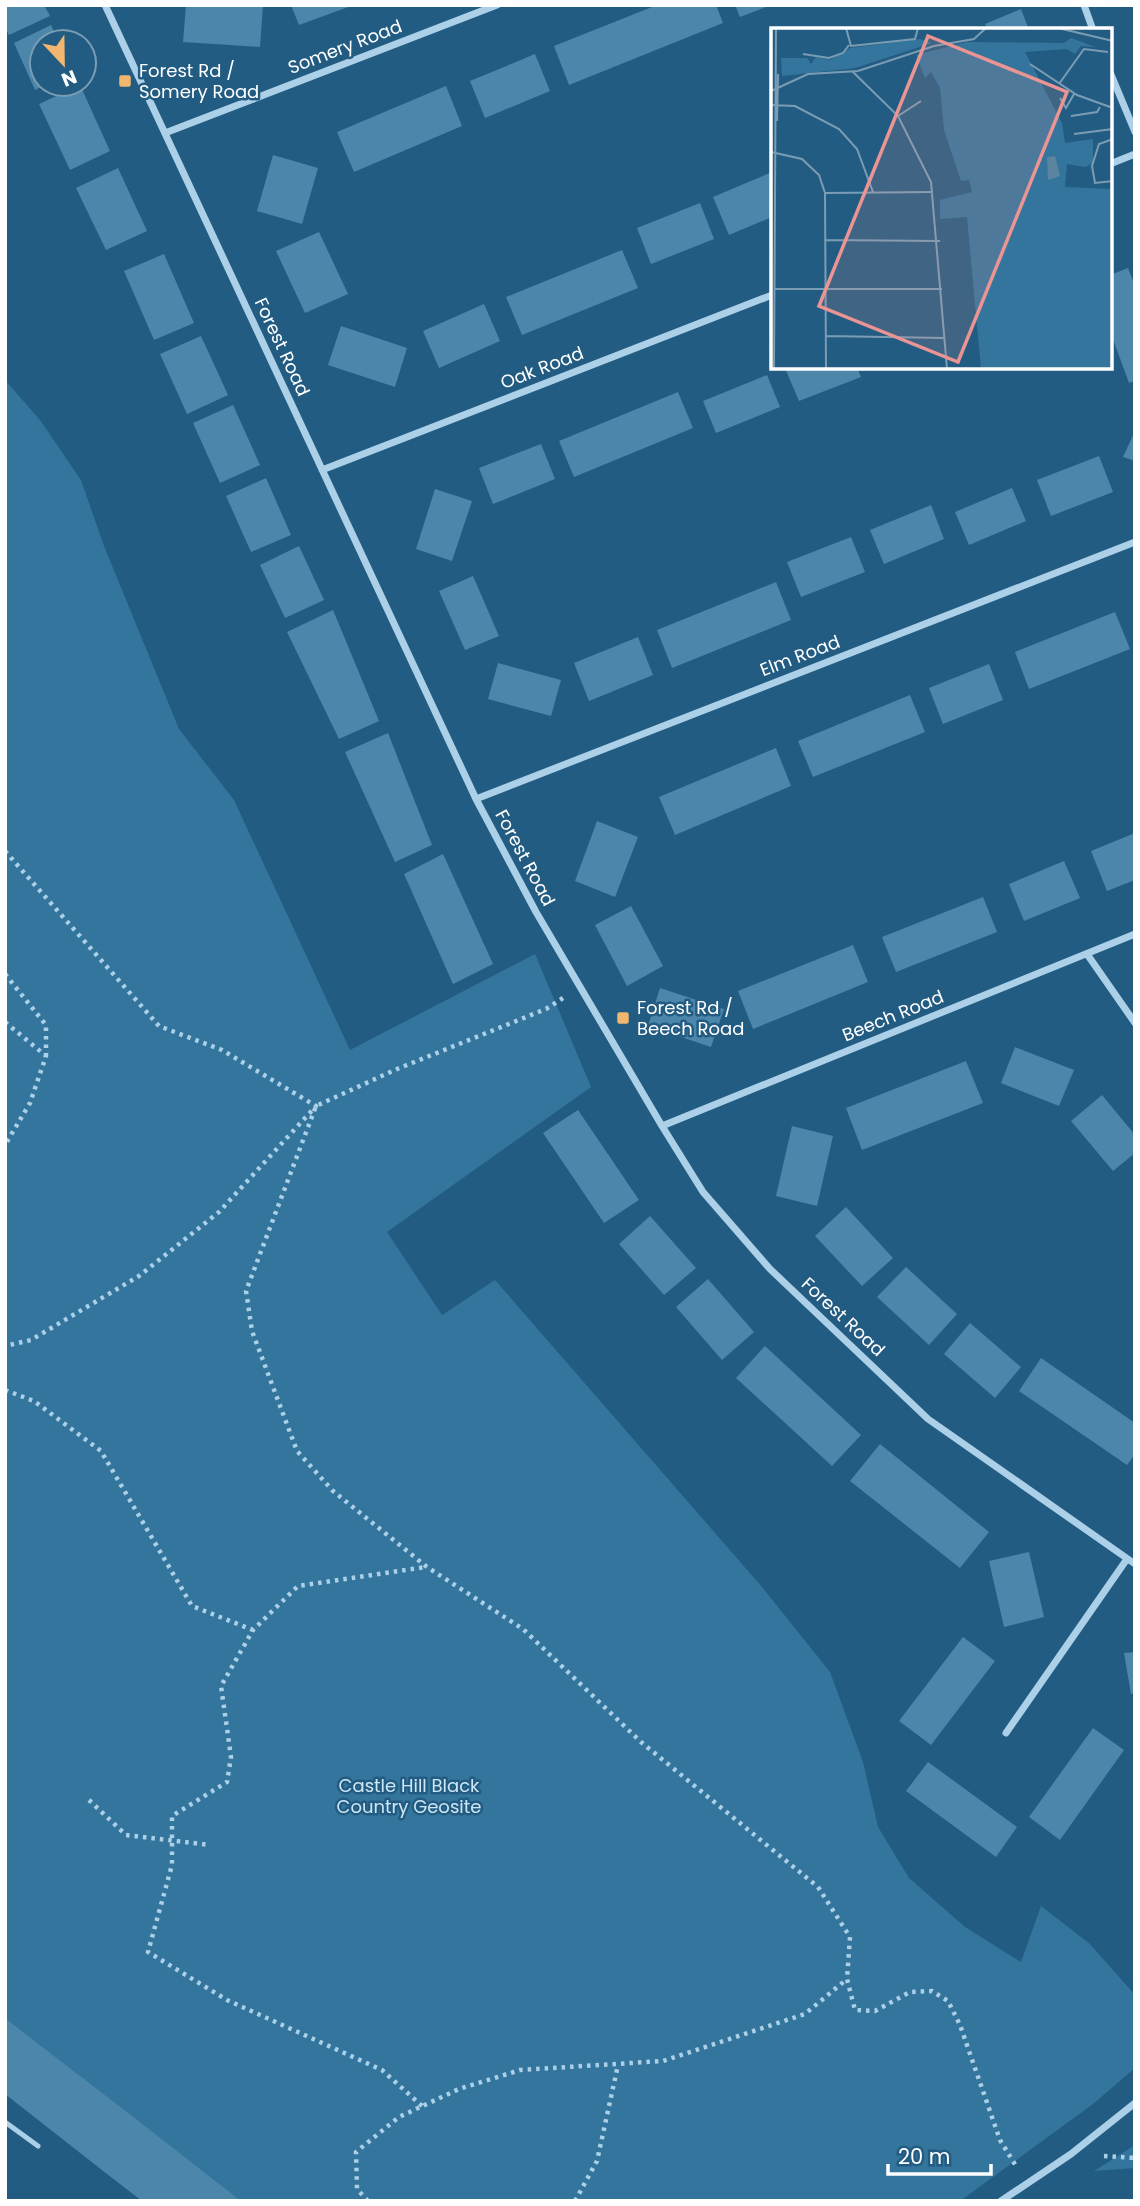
<svg xmlns="http://www.w3.org/2000/svg" width="1140" height="2206" viewBox="0 0 1140 2206" font-family="Poppins,sans-serif">
  <style>
    .green { fill: #34759d }
    .building { fill: #4c86ab }
    .lines { fill: none; stroke-linecap: round; stroke-linejoin: round }
    .path { stroke: #abd0e7; stroke-width: 4.5; stroke-dasharray: 3.5 5; stroke-linecap: butt }
    .service { stroke: #abd0e7; stroke-width: 5 }
    .minor { stroke: #abd0e7; stroke-width: 7 }
    .poi-dot { fill: #f2b66e; stroke: #235c82; stroke-width: 2.5 }
    .labels { text-anchor: middle; stroke-width: 5; stroke-linejoin: round; paint-order: stroke }
    .street-label { font-size: 18px; fill: #fff; stroke: #235c82 }
    .poi-label { font-size: 18px; fill: #fff; stroke: #235c82; text-anchor: start }
    .park-label { font-size: 18px; fill: #cee7f6; stroke: #235c82 }
    .inset-road { fill: none; stroke: #7b9db4; stroke-width: 2 }
    .view { fill: #ea9494; fill-opacity: 0.15; stroke: #ea9494; stroke-width: 3.5 }
    .inset-edge { fill: none; stroke: #fff; stroke-width: 3.5 }
  </style>
  <rect width="100%" height="100%" fill="#235c82"/>
  <path class="green" d="M5,380L40,420L81,480L104,546L179,729L234,800L350,1050L535,954L591,1087L387,1232L442,1315L495,1280L762,1587L830,1672L863,1762L878,1827L909,1878L965,1927L1021,1962L1041,1906L1090,1944L1135,1995V2068L1093,2104L960,2201H241L5,2018Z
    M1135,2145V2168L1094,2171Z"/>
  <path class="building" d="M5,5H44L50,16L9,35L5,28Z
    M186,5H263L260,47L183,42Z
    M291,5H350L351,6L299,25Z
    M657,5H716L723,23L569,85L554,46Z
    M735,5H771L740,17Z
    M1021,9L1029,30H988L985,24Z
    M51,25L59,42H42V84H47L35,90L14,43Z
    M535,54L550,91L485,118L470,81Z
    M80,85L110,151L70,170L39,104Z
    M446,86L462,126L354,172L337,132Z
    M273,155L318,168L302,224L257,211Z
    M118,168L147,231L106,250L76,188Z
    M772,172V217L729,235L713,197Z
    M700,203L714,239L651,264L637,228Z
    M319,232L348,294L305,313L276,251Z
    M622,250L638,288L522,335L506,297Z
    M164,254L194,323L154,340L124,271Z
    M1128,268L1135,286V381L1129,383L1110,331V275Z
    M484,304L500,341L439,368L423,331Z
    M341,326L407,348L395,387L328,365Z
    M201,336L228,395L187,414L160,354Z
    M785,368H857L861,377L799,401Z
    M767,375L780,407L716,433L703,401Z
    M678,392L693,428L574,477L559,441Z
    M233,405L260,465L220,483L193,423Z
    M1135,431V461L1123,457Z
    M541,444L555,479L493,504L479,468Z
    M1099,456L1113,492L1051,516L1037,480Z
    M266,478L291,535L251,552L226,496Z
    M1012,488L1026,521L969,545L955,512Z
    M435,489L472,501L452,561L416,549Z
    M931,505L944,539L884,564L870,530Z
    M851,537L865,572L801,597L787,562Z
    M299,546L324,600L285,618L260,565Z
    M473,576L499,636L465,650L439,591Z
    M776,582L791,620L672,668L657,630Z
    M333,610L379,721L339,739L287,632Z
    M1115,612L1130,649L1029,689L1015,652Z
    M638,637L653,675L589,701L574,663Z
    M498,663L561,680L551,716L488,699Z
    M989,664L1003,700L943,724L929,688Z
    M910,695L925,732L813,777L798,741Z
    M388,733L432,845L395,862L345,752Z
    M776,748L791,786L675,835L659,797Z
    M597,821L638,837L615,897L575,881Z
    M1135,833V880L1107,891L1091,851Z
    M443,854L493,964L453,984L404,874Z
    M1064,861L1080,898L1024,921L1009,884Z
    M983,897L997,932L896,972L882,937Z
    M631,906L663,966L627,986L595,925Z
    M853,945L868,982L753,1029L738,991Z
    M660,988L724,1009L711,1047L648,1026Z
    M1015,1047L1074,1070L1059,1106L1001,1083Z
    M966,1061L983,1103L862,1150L846,1108Z
    M1102,1095L1135,1135V1153L1113,1171L1071,1121Z
    M578,1110L639,1200L604,1223L543,1133Z
    M792,1126L833,1136L817,1206L776,1196Z
    M846,1207L893,1258L862,1286L815,1236Z
    M650,1216L696,1268L664,1295L619,1244Z
    M906,1267L957,1314L929,1345L877,1297Z
    M708,1279L754,1332L722,1360L676,1307Z
    M970,1323L1021,1367L995,1398L944,1354Z
    M765,1346L861,1435L832,1466L736,1378Z
    M1041,1358L1135,1423V1454L1127,1465L1019,1391Z
    M880,1444L989,1532L960,1568L850,1481Z
    M1029,1552L1044,1617L1004,1627L989,1561Z
    M963,1637L995,1661L931,1745L899,1721Z
    M1135,1652V1693L1131,1694L1124,1653Z
    M1093,1728L1124,1750L1060,1840L1029,1817Z
    M928,1762L1017,1827L996,1857L906,1791Z
    M5,2018L145,2126L241,2201H142L107,2174L5,2094Z"/>
  <g class="lines">
    <path class="path" d="M5,851L159,1026L222,1050L316,1106L219,1212L139,1276L31,1340L5,1346
      M5,974L46,1025V1055
      M563,998L546,1009L397,1069L316,1106L246,1291L252,1331L297,1451L333,1491L427,1567L523,1629L641,1742L818,1887L850,1937L847,1979L855,2010L875,2011L910,1992L932,1991L948,2001L960,2025L1000,2140L1016,2166
      M5,1022L46,1056L30,1103L5,1145
      M5,1390L34,1401L101,1451L192,1606L253,1630
      M89,1800L126,1835L210,1845
      M422,2106L382,2070L227,2000L148,1952L172,1865V1816L227,1782L231,1757L221,1686L253,1630L298,1586L426,1567
      M1104,2156L1135,2158
      M368,2201L357,2189L356,2152L399,2117L459,2089L520,2070L663,2061L805,2014L847,1979
      M575,2201L597,2161L618,2065"/>
    <path class="service" d="M5,2122L38,2146"/>
    <path class="minor" d="M105,5L476,799L536,912L662,1126L703,1192L770,1269L928,1419L1135,1564
      M1084,5L1093,30
      M1110,72L1135,132
      M165,133L497,5
      M1110,164L1135,154
      M322,470L772,295
      M476,799L1135,542
      M1087,954L1135,1023
      M662,1126L1135,934
      M1006,1733L1127,1559
      M1001,2201L1071,2154L1135,2103"/>
  </g>
  <g class="poi-dot">
    <rect x="118" y="74" width="14" height="14" rx="3.5"/>
    <rect x="616" y="1011" width="14" height="14" rx="3.5"/>
  </g>
  <g class="labels">
    <g class="street-label">
      <text transform="translate(345 47) rotate(-21)" y="6">Somery Road</text>
      <text transform="translate(282 347) rotate(65)" y="6">Forest Road</text>
      <text transform="translate(542 368) rotate(-21)" y="6">Oak Road</text>
      <text transform="translate(800 656) rotate(-21)" y="6">Elm Road</text>
      <text transform="translate(525 858) rotate(62)" y="6">Forest Road</text>
      <text transform="translate(893 1016) rotate(-22)" y="6">Beech Road</text>
      <text transform="translate(843 1317) rotate(43)" y="6">Forest Road</text>
    </g>
    <g class="poi-label">
      <text x="139" y="77">Forest Rd /<tspan x="139" dy="21">Somery Road</tspan></text>
      <text x="637" y="1014">Forest Rd /<tspan x="637" dy="21">Beech Road</tspan></text>
    </g>
    <g class="park-label">
      <text x="409" y="1792">Castle Hill Black<tspan x="409" dy="21">Country Geosite</tspan></text>
    </g>
  </g>
  <g transform="translate(771 28)">
    <rect width="341" height="341" fill="#235c82"/>
    <path d="M300,10L325,19L310,18L304,26L296,21L254,24L291,95L294,115L322,111V135L314,139L296,136L294,159L341,161V341H210L196,189L169,191V172L201,164L198,152L190,153L173,102L169,60L160,44L154,50L145,27L196,14L293,15ZM149,11L161,15L84,40L11,48L10,30H36L40,36L45,29L59,32L79,20Z" fill="#34759d"/>
    <path d="M284,128L289,148L277,152L276,129Z" fill="#5b849e"/>
    <path class="inset-road" d="M75,0L80,18L144,11L147,0M287,0L342,13M32,26L58,30L72,25L78,17M259,36L306,67L342,80M82,44L127,88L160,154L176,341M288,56L313,21L337,24M0,63L37,46L87,43L163,18L203,11L215,0M289,70L295,80L303,66M0,77L24,78L68,101L86,121L102,164M127,88L150,73M300,88L326,84L329,79M6,93L7,46M303,106L342,101M342,111L328,116L321,138L324,155L342,153M0,124L31,131L48,147L54,165L55,341M54,165L162,164M55,212L169,213M3,261H171M55,308L174,310M3,341L5,0"/>
    <path class="view" d="M157,8L296,64L187,334L48,278Z"/>
    <rect width="341" height="341" class="inset-edge"/>
  </g>
  <rect width="1140" height="2206" fill="none" stroke="#ffffff" stroke-width="14"/>
  <g transform="translate(63 63) rotate(158)"><circle r="33" fill="#235c82" stroke="#7b9db4" stroke-width="2"/>
  <path d="M0-5L12 26L0 18L-12 26Z" fill="#f2b66e"/>
  <text y="-10" font-size="19" font-weight="bold" text-anchor="middle" fill="#ffffff">N</text>
  </g>
  <path d="M888 2164v10h103v-10" fill="none" stroke="#ffffff" stroke-width="3.5"/>
  <text x="898" y="2164" font-size="21" fill="#ffffff" stroke="#235c82" stroke-width="5" paint-order="stroke">20 m</text>
</svg>
